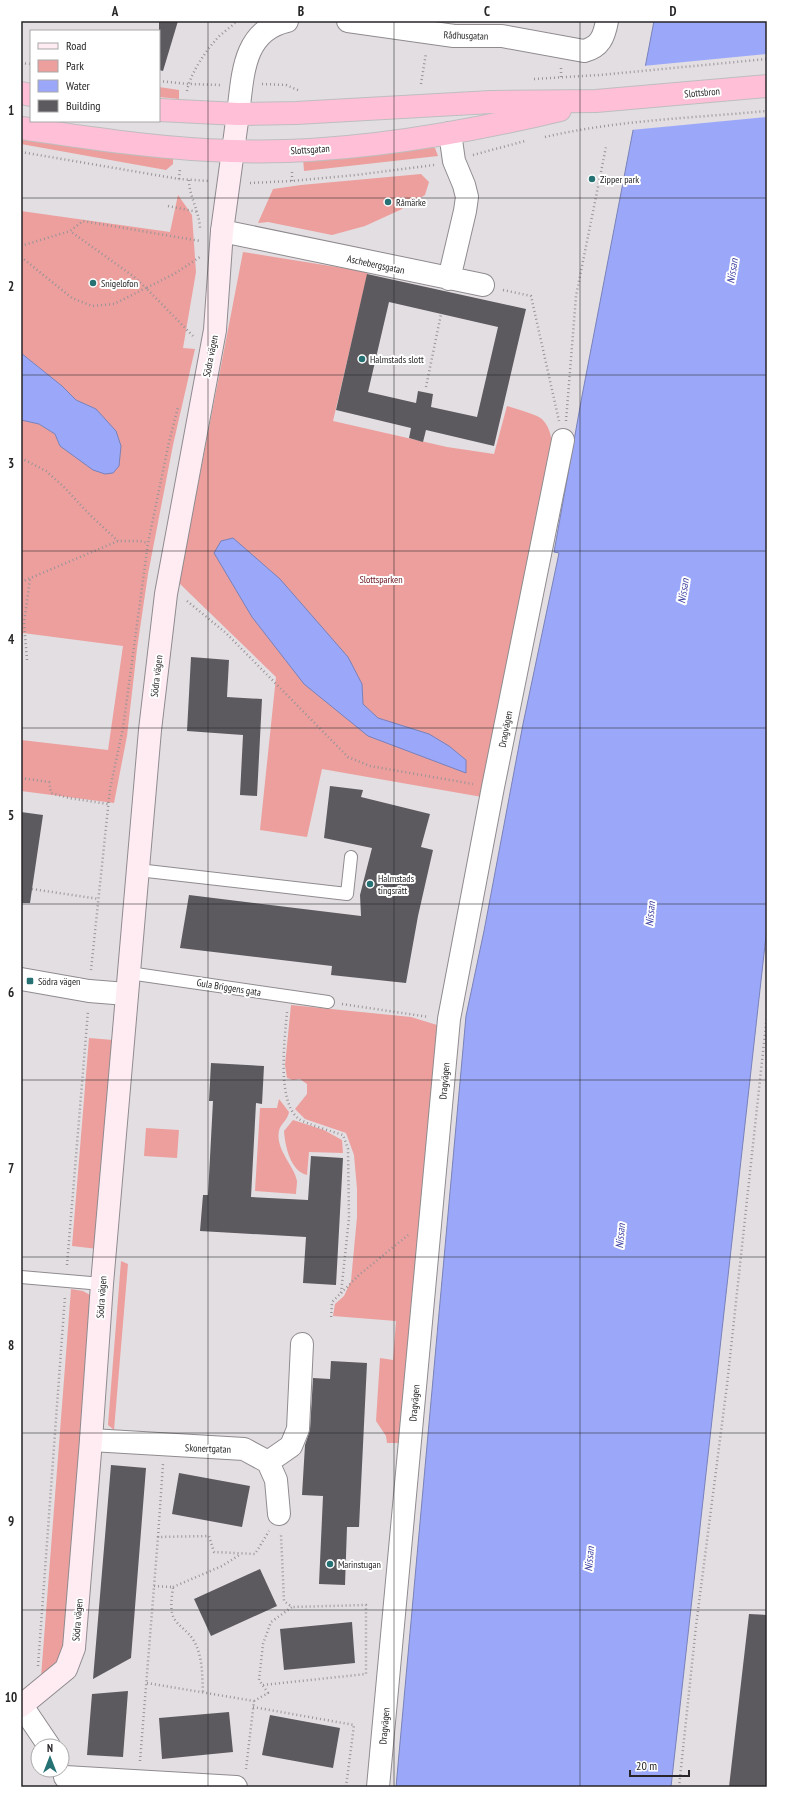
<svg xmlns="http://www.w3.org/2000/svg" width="788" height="1808" viewBox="0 0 788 1808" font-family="'PT Sans Narrow',sans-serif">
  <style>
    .green { fill: #ec9f9d }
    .water { fill: #9ba8f9; stroke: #7881ba }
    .pier { fill: #e3dee2 }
    .building { fill: #5c5a5f; fill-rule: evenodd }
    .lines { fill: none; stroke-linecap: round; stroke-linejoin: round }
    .lane-casing { stroke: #8f8b8f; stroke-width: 14 }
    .street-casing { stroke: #8f8b8f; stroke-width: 24 }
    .secondary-casing { stroke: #8f8b8f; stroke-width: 24 }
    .highway-casing { stroke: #bebebe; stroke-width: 24 }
    .path { stroke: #989497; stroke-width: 2.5; stroke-dasharray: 1 3; stroke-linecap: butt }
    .lane { stroke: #fff; stroke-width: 12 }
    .street { stroke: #fff; stroke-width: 22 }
    .secondary { stroke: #ffecf3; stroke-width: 22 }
    .highway { stroke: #ffbfd6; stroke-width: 22 }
    .grid { fill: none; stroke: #272527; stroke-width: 1; stroke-opacity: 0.55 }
    .poi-dot { fill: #267173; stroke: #fff; stroke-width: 1.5 }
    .labels { text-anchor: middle; stroke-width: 4; stroke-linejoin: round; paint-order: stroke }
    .street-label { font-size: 10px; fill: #272527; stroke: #fff }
    .poi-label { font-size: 10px; fill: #272527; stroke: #fff; text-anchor: start }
    .park-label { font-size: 10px; fill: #67111a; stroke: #fff }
    .water-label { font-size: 11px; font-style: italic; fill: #4246a3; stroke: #fff }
    .neatline { fill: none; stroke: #272527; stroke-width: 1.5 }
    .grid-label { font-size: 13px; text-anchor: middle; font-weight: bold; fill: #272527 }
  </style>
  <rect width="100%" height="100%" fill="#e3dee2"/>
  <path class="green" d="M159,87L179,90V99L159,97Z
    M21,138L173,158V164L166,170L21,144Z
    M422,145L435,148L438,156L304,171L303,158Z
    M421,174L429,182L425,195L400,210L365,226L332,235L268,222L258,223L273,189L301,185Z
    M178,195L192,215L196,272L183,348L195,349L173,445L148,574L137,649L127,736L114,803L21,791V740L108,750L123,646L23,633L21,646V420L39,424L55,434L60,446L96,409L76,400L62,386L21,353V211L170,232Z
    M243,252L368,272L333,421L447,447L494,454L507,406C517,409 527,412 537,416C557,425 552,461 553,479L482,797L322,769L307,837L260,830L276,677L179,583Z
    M291,1005L411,1017L437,1025L408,1443H387L386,1436L376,1421L380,1358L393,1360L396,1321L333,1316L335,1304L344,1296L351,1281L357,1217V1189L354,1155L346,1133L305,1119L295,1109L307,1094V1084L300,1079L293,1080L287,1078L285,1065Z
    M89,1038L113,1040L98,1249L72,1246Z
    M279,1099L289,1112C288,1120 280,1124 279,1131C275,1149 295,1167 297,1181C297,1185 296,1190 296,1194L255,1191L260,1108H277Z
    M293,1120L324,1130L342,1140L343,1153L309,1152L307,1175C290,1171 285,1145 284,1131Z
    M146,1128L179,1130L177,1158L144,1156Z
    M121,1261L128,1264L114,1430L108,1425Z
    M71,1289L83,1291L92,1296L68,1633L60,1658L41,1677Z"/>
  <path class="water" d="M654,21H767V927L671,1787H396L466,1016L484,931L523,724L559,553L554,552L582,396Z
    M21,353L62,386L76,400L96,409L116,431L121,446L119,466L113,473L105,474L93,470L60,446L55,434L39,424L21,420Z
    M233,538L280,579L348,657L362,684L363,704L378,718L429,734L449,746L466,760V773L368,736L304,684L252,617L214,553L221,541Z"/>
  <path class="pier" d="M767,54V117L631,130L643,66Z"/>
  <path class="building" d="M159,21H178L163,71L159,70Z
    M367,274L526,309L494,446L426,430L423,442L409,438L411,428L336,410ZM389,302L498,327L477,417L431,407L433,394L418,391L416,403L368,392Z
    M191,657L229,660L227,697L262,699L257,796L240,795L243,735L187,731Z
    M330,786L363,790L361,797L430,814L421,847L433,850L418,916L406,983L331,975L332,966L180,948L189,895L361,916L360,895L372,848L324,838Z
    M21,812L43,815L30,903H21Z
    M211,1063L264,1066L262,1104L256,1103L251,1197L308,1200L311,1156L343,1158L336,1285L303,1283L306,1237L200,1231L203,1195H208L213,1101H209Z
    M331,1361L367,1363L359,1527H347L345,1585L319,1584L323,1496L302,1495L305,1445L310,1430L313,1378L330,1379Z
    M111,1465L146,1468L131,1658L93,1679Z
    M179,1473L250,1486L242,1527L172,1514Z
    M260,1569L277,1606L211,1636L194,1599Z
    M749,1614L767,1615V1787H729Z
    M352,1622L355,1663L284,1670L280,1629Z
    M128,1691L123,1757L87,1755L92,1694Z
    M229,1712L233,1752L162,1759L159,1718Z
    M270,1715L340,1728L333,1768L262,1755Z"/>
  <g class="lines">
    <g class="lane-casing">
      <path id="lane" d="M138,870L347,894L351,857
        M129,973L328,1002
        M21,1277L102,1284"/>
    </g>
    <g class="street-casing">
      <path id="street" d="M348,21L454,36H502L584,51C600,47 604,37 607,21
        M238,114C243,77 242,31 287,21
        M222,231L483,285
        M449,279L465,211L467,197L464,185L454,161L450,133
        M21,979L89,991L127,994
        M91,1440L244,1449L268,1462L276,1480L279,1514
        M268,1462L291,1446L298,1429L302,1344
        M22,1706L49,1746
        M65,1777L236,1787
        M378,1787L449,1019L493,787L563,440"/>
    </g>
    <g class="secondary-casing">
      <path id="secondary" d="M21,1706L66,1669L74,1648L91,1440L102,1284L150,730L166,594L215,330L222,231L238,114"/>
    </g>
    <g class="highway-casing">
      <path id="highway" d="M21,93L31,95
        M159,110L238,114L296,113L491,102L596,101L767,86
        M21,128C91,138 160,149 231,151C338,155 456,135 560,110"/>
    </g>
    <path class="path" d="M21,63L31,64
      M561,68V78
      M534,79L600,75L767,59
      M159,81L188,84L221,85
      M262,84L286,85L300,91
      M421,84L426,53
      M187,91C189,77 204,53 214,42C220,34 230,28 237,21
      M545,137C618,120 693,118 767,111
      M21,152L179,179L209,181
      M473,155L525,141
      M179,179L180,168
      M189,180C189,196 199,210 200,228
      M292,181V171
      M250,183L292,181L356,175L434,165
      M168,206L198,212
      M21,246L70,231L83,221L200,241
      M21,257L72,298L92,306L114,304L146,288L133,276L70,231
      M503,290L531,296L559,421
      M193,336L146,288L174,274L200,257
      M426,387L441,314
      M566,421L576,296L606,147
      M21,458L46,471L63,486L90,515L118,541
      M21,582L118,541H140L148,543
      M187,601L226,633L348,757L370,766L473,784
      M27,660L24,623L30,579
      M21,778L49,782L51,793L69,798L108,804
      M32,889L99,899
      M91,970L110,789L123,728L148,543L169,442L178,407
      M342,1004L429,1017
      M287,1012C285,1037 276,1102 299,1119C306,1124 334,1132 343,1135L348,1149L349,1218L341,1293L332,1302L331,1320
      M67,1265L88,1011
      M341,1293L359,1275L408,1235
      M158,1537L163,1464
      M154,1586L173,1587C172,1596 169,1612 175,1620C181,1628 188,1631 194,1641C203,1657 202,1675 203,1693
      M173,1587L222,1566L241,1554
      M38,1666L65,1296
      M147,1683L254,1701L246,1769
      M263,1685L366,1674V1605L292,1607
      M254,1701L268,1693L259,1680L263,1644L271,1622L292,1607L284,1601L281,1534
      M253,1707L354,1725L346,1787
      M140,1761L158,1537L209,1536L214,1552L255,1554L269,1531
      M679,1787L696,1626L727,1385L767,1015"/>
    <use href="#lane" class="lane"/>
    <use href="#street" class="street"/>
    <use href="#secondary" class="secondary"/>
    <use href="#highway" class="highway"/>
  </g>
  <path class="grid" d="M208,21V1787M394,21V1787M580,21V1787M21,198H767M21,375H767M21,551H767M21,728H767M21,904H767M21,1080H767M21,1257H767M21,1433H767M21,1610H767"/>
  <g class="poi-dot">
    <circle cx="592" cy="179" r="4"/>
    <circle cx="388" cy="202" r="4"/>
    <circle cx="93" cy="283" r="4"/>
    <circle cx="362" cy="359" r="4"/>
    <circle cx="370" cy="884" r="4"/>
    <rect x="26" y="977" width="8" height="8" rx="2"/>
    <circle cx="330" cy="1564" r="4"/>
  </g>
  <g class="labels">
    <g class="street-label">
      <text transform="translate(466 35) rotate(2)" y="4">Rådhusgatan</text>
      <text transform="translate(702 92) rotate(-5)" y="4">Slottsbron</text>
      <text transform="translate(310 149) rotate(-4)" y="4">Slottsgatan</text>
      <text transform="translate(376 264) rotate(12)" y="4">Aschebergsgatan</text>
      <text transform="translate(210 356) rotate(-79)" y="4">Södra vägen</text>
      <text transform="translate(156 676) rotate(-83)" y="4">Södra vägen</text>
      <text transform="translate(505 729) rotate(-79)" y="4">Dragvägen</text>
      <text transform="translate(229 987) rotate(9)" y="4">Gula Briggens gata</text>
      <text transform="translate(444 1081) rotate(-85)" y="4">Dragvägen</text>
      <text transform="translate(101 1297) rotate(-86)" y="4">Södra vägen</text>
      <text transform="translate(414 1403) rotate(-85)" y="4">Dragvägen</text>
      <text transform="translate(208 1448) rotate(2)" y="4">Skonertgatan</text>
      <text transform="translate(77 1620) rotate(-85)" y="4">Södra vägen</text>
      <text transform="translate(384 1726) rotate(-85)" y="4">Dragvägen</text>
    </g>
    <g class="poi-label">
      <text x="600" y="183">Zipper park</text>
      <text x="396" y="206">Råmärke</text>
      <text x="101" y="287">Snigelofon</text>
      <text x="370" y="363">Halmstads slott</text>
      <text x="378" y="882">Halmstads<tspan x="378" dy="12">tingsrätt</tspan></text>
      <text x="38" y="985">Södra vägen</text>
      <text x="338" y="1568">Marinstugan</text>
    </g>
    <g class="park-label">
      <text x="381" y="583">Slottsparken</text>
    </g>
    <g class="water-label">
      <text transform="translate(732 271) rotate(-81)" y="4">Nissan</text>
      <text transform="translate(683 591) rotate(-81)" y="4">Nissan</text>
      <text transform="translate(650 914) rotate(-85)" y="4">Nissan</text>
      <text transform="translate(620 1236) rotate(-85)" y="4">Nissan</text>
      <text transform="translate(589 1559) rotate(-85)" y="4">Nissan</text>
    </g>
  </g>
  <rect width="788" height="1808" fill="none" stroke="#ffffff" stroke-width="44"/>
  <rect x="30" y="30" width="130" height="92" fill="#ffffff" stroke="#a9a8a9"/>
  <rect x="38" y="43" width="20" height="6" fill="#ffecf3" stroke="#a9a8a9"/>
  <text x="66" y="50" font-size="12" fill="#272527">Road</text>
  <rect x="38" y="60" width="20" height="12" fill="#ec9f9d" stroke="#a9a8a9"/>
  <text x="66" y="70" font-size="12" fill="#272527">Park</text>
  <rect x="38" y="80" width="20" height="12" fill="#9ba8f9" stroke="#a9a8a9"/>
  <text x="66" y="90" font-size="12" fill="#272527">Water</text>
  <rect x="38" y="100" width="20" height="12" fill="#5c5a5f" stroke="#a9a8a9"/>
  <text x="66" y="110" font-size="12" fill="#272527">Building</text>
  <g transform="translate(50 1758)"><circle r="19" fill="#ffffff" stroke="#a9a8a9"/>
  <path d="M0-3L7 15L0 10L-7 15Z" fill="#267173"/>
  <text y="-6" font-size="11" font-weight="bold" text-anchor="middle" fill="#272527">N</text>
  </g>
  <path d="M630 1770v6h59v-6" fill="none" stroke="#272527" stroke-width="2"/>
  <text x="636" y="1770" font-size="12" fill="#272527" stroke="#ffffff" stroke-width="3" paint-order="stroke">20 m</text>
  <rect x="22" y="22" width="744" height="1764" class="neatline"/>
  <g class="grid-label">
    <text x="115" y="16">A</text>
    <text x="301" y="16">B</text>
    <text x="487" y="16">C</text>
    <text x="673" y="16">D</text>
    <text x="11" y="115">1</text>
    <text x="11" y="291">2</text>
    <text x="11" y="468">3</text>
    <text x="11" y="644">4</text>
    <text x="11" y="820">5</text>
    <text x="11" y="997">6</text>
    <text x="11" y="1173">7</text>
    <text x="11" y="1350">8</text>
    <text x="11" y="1526">9</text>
    <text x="11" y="1702">10</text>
  </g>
</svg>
